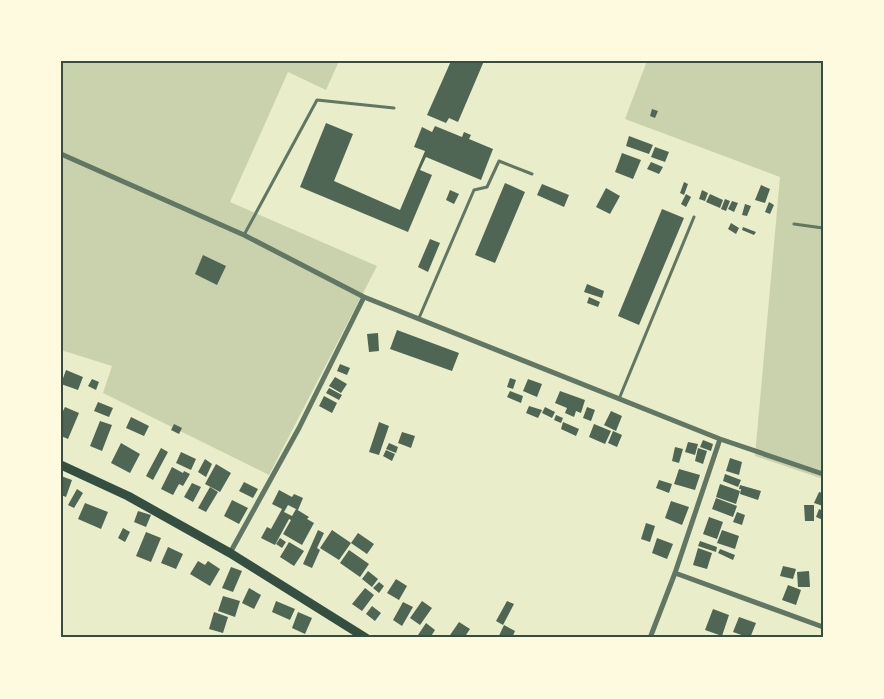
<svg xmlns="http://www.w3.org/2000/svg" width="884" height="699" viewBox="0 0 884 699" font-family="Mulish,sans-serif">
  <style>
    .green { fill: #cad2ad }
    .building { fill: #4f6655 }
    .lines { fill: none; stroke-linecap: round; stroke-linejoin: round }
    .service { stroke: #617663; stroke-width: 3 }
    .minor { stroke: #617663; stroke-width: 5 }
    .secondary { stroke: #344e41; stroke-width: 9 }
    .neatline { fill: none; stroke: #344e41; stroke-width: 2 }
  </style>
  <rect width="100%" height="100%" fill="#e9edc9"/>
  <path class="green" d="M61,61H339L326,90L288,72L230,202L377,266L269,475L103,393L112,366L61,350Z
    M647,61H823V479L755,456L780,177L625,119Z"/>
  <path class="building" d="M451,61H484L458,122L449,118L446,123L427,115Z
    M652,109L658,111L655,118L650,116Z
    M326,123L353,134L334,181L400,210L425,151L414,147L422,127L432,132L435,126L462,137L464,132L471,135L469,139L493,149L481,180L426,157L420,170L432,175L408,232L300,187Z
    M629,136L653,145L649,154L626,146Z
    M655,147L669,152L665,162L651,157Z
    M622,153L641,160L633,179L615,172Z
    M651,162L663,167L659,174L647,169Z
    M684,182L688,184L684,195L680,193Z
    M505,183L525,192L495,263L475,255Z
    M542,184L569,195L564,207L537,195Z
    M761,185L770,189L765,203L755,200Z
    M606,188L620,196L610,214L596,207Z
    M450,190L459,194L454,204L446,200Z
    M702,190L708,193L705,201L699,199Z
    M686,194L691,197L686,207L681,204Z
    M710,194L723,200L720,208L706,202Z
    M725,199L730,201L726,211L721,209Z
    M732,201L738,203L734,212L728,209Z
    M769,202L774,205L770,214L765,212Z
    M745,204L751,206L747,216L742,215Z
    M662,209L684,218L639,325L618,316Z
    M731,223L739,228L736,234L728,229Z
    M743,227L756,232L754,235L742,230Z
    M430,239L440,243L428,272L418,267Z
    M203,255L226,266L217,285L195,274Z
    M587,284L604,291L602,298L584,292Z
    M589,297L600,302L598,307L587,303Z
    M397,330L459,353L452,371L390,349Z
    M378,333L379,351L369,352L367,334Z
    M340,364L350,368L347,375L337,371Z
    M66,370L83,377L78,390L61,384Z
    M335,377L347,384L341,393L329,386Z
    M510,378L516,380L513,389L507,387Z
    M92,379L99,382L96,390L88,386Z
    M528,379L542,384L537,397L523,391Z
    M329,388L342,395L339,400L326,393Z
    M510,391L523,396L521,403L507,397Z
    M560,391L585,400L581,413L576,411L574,417L565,413L567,408L555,403Z
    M324,396L337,403L332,413L319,406Z
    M98,402L113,408L109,417L94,411Z
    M529,406L542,410L538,418L526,413Z
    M65,407L79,413L68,439L61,436V415Z
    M545,407L555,412L552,418L542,413Z
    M587,407L595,410L591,421L583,418Z
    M611,411L622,416L616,431L604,425Z
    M556,415L563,418L561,423L554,420Z
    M131,417L149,426L144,436L126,428Z
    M100,421L112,425L102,451L90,446Z
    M379,422L389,426L379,455L369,452Z
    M563,422L579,429L576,436L561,429Z
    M174,424L182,428L179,434L171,430Z
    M594,424L611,431L605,444L589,437Z
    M613,431L622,435L617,447L608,443Z
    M402,432L415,436L411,448L398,443Z
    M703,440L713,444L711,451L700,447Z
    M688,442L698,444L695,455L685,452Z
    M121,443L140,454L130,473L111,463Z
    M389,443L398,447L396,453L386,449Z
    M675,447L683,449L679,463L672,461Z
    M161,448L168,452L153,480L146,476Z
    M698,448L707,451L703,464L695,461Z
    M386,450L395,454L392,461L383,456Z
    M181,452L196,459L191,470L176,463Z
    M730,458L742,462L739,475L726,471Z
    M205,459L212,464L206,477L198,472Z
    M216,464L231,473L220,492L205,484Z
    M172,467L183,473L184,471L190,474L183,486L179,484L173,495L161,489Z
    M679,469L700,475L695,490L674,484Z
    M725,474L741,480L738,487L723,481Z
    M61,476L72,480L66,497L61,495Z
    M659,480L672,484L669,493L656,488Z
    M244,482L258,489L253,498L239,491Z
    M192,483L201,487L193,502L184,497Z
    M720,484L740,491L736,504L716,497Z
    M740,485L761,491L758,500L740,494L741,489H739Z
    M210,487L218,492L206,512L198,508Z
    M77,489L83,493L74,508L68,505Z
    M279,490L292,497L294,494L303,498L298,510L288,505L284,512L292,516L296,509L309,517L307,519L314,523L302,545L283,534L291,520L289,519L275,545L261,538L267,527L271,529L282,509L272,504Z
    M819,492L823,493V506L814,503Z
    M716,498L737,506L733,517L712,509Z
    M232,500L248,508L239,524L224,516Z
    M671,501L689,507L682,525L665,518Z
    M85,503L108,512L101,529L78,519Z
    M804,505H814V521H805Z
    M819,509L823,511V520L816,517Z
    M138,511L151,515L146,527L134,522Z
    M737,512L745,515L742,525L733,522Z
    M709,517L723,522L717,539L703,534Z
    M646,523L655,526L650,542L641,539Z
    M123,528L130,532L125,542L118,538Z
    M318,530L324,533L317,548L320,550L312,568L303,564Z
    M332,530L351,543L339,560L320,548Z
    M722,530L739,536L735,549L717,543Z
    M146,532L161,538L151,562L136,556Z
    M358,533L374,544L367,554L351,543Z
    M280,538L286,542L282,548L276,544Z
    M657,538L673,544L667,559L652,553Z
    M700,541L717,547L716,552L698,546Z
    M289,542L304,551L294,566L280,557Z
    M168,547L183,554L176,569L161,563Z
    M698,548L712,553L707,569L693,565Z
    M720,549L735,555L733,560L718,553Z
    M349,550L369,564L360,577L340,563Z
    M198,561L205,565L208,561L220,569L210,586L190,574Z
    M783,566L796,569L793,579L780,576Z
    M231,567L242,571L233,592L222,588Z
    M368,571L378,579L372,587L362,579Z
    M809,571L810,587H798L797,572Z
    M396,579L407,586L399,600L387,593Z
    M379,582L384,586L379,593L373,588Z
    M788,585L801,590L796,605L782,600Z
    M249,588L261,595L254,609L242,603Z
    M365,588L374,595L362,611L352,604Z
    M223,596L240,601L235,617L218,611Z
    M276,601L295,609L290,620L272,612Z
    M422,601L432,608L420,625L410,618Z
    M507,601L514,604L503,625L496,621Z
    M403,602L413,607L402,626L393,620Z
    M372,606L381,613L375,621L366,614Z
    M713,609L729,615L722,636L705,630Z
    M214,612L228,617L223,633L209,629Z
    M298,612L312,618L305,634L292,628Z
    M739,617L756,623L750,638L733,632Z
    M459,622L470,629L464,638H448Z
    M426,623L435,630L430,638H416Z
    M504,625L515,631L512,638H498Z"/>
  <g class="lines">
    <path class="service" d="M794,224L823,228
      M244,235L317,100L394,108
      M419,318L474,190L487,187L499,161L532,174
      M619,399L694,217"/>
    <path class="minor" d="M61,154L244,235L364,297L720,439L823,474
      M230,553L299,428L364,297
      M675,573L823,627
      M650,638L675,573L720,439"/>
    <path class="secondary" d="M61,465L128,496L230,553L366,638"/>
  </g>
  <rect width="884" height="699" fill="none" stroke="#fefae0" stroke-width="125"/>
  <rect x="62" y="62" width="760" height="574" class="neatline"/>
</svg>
